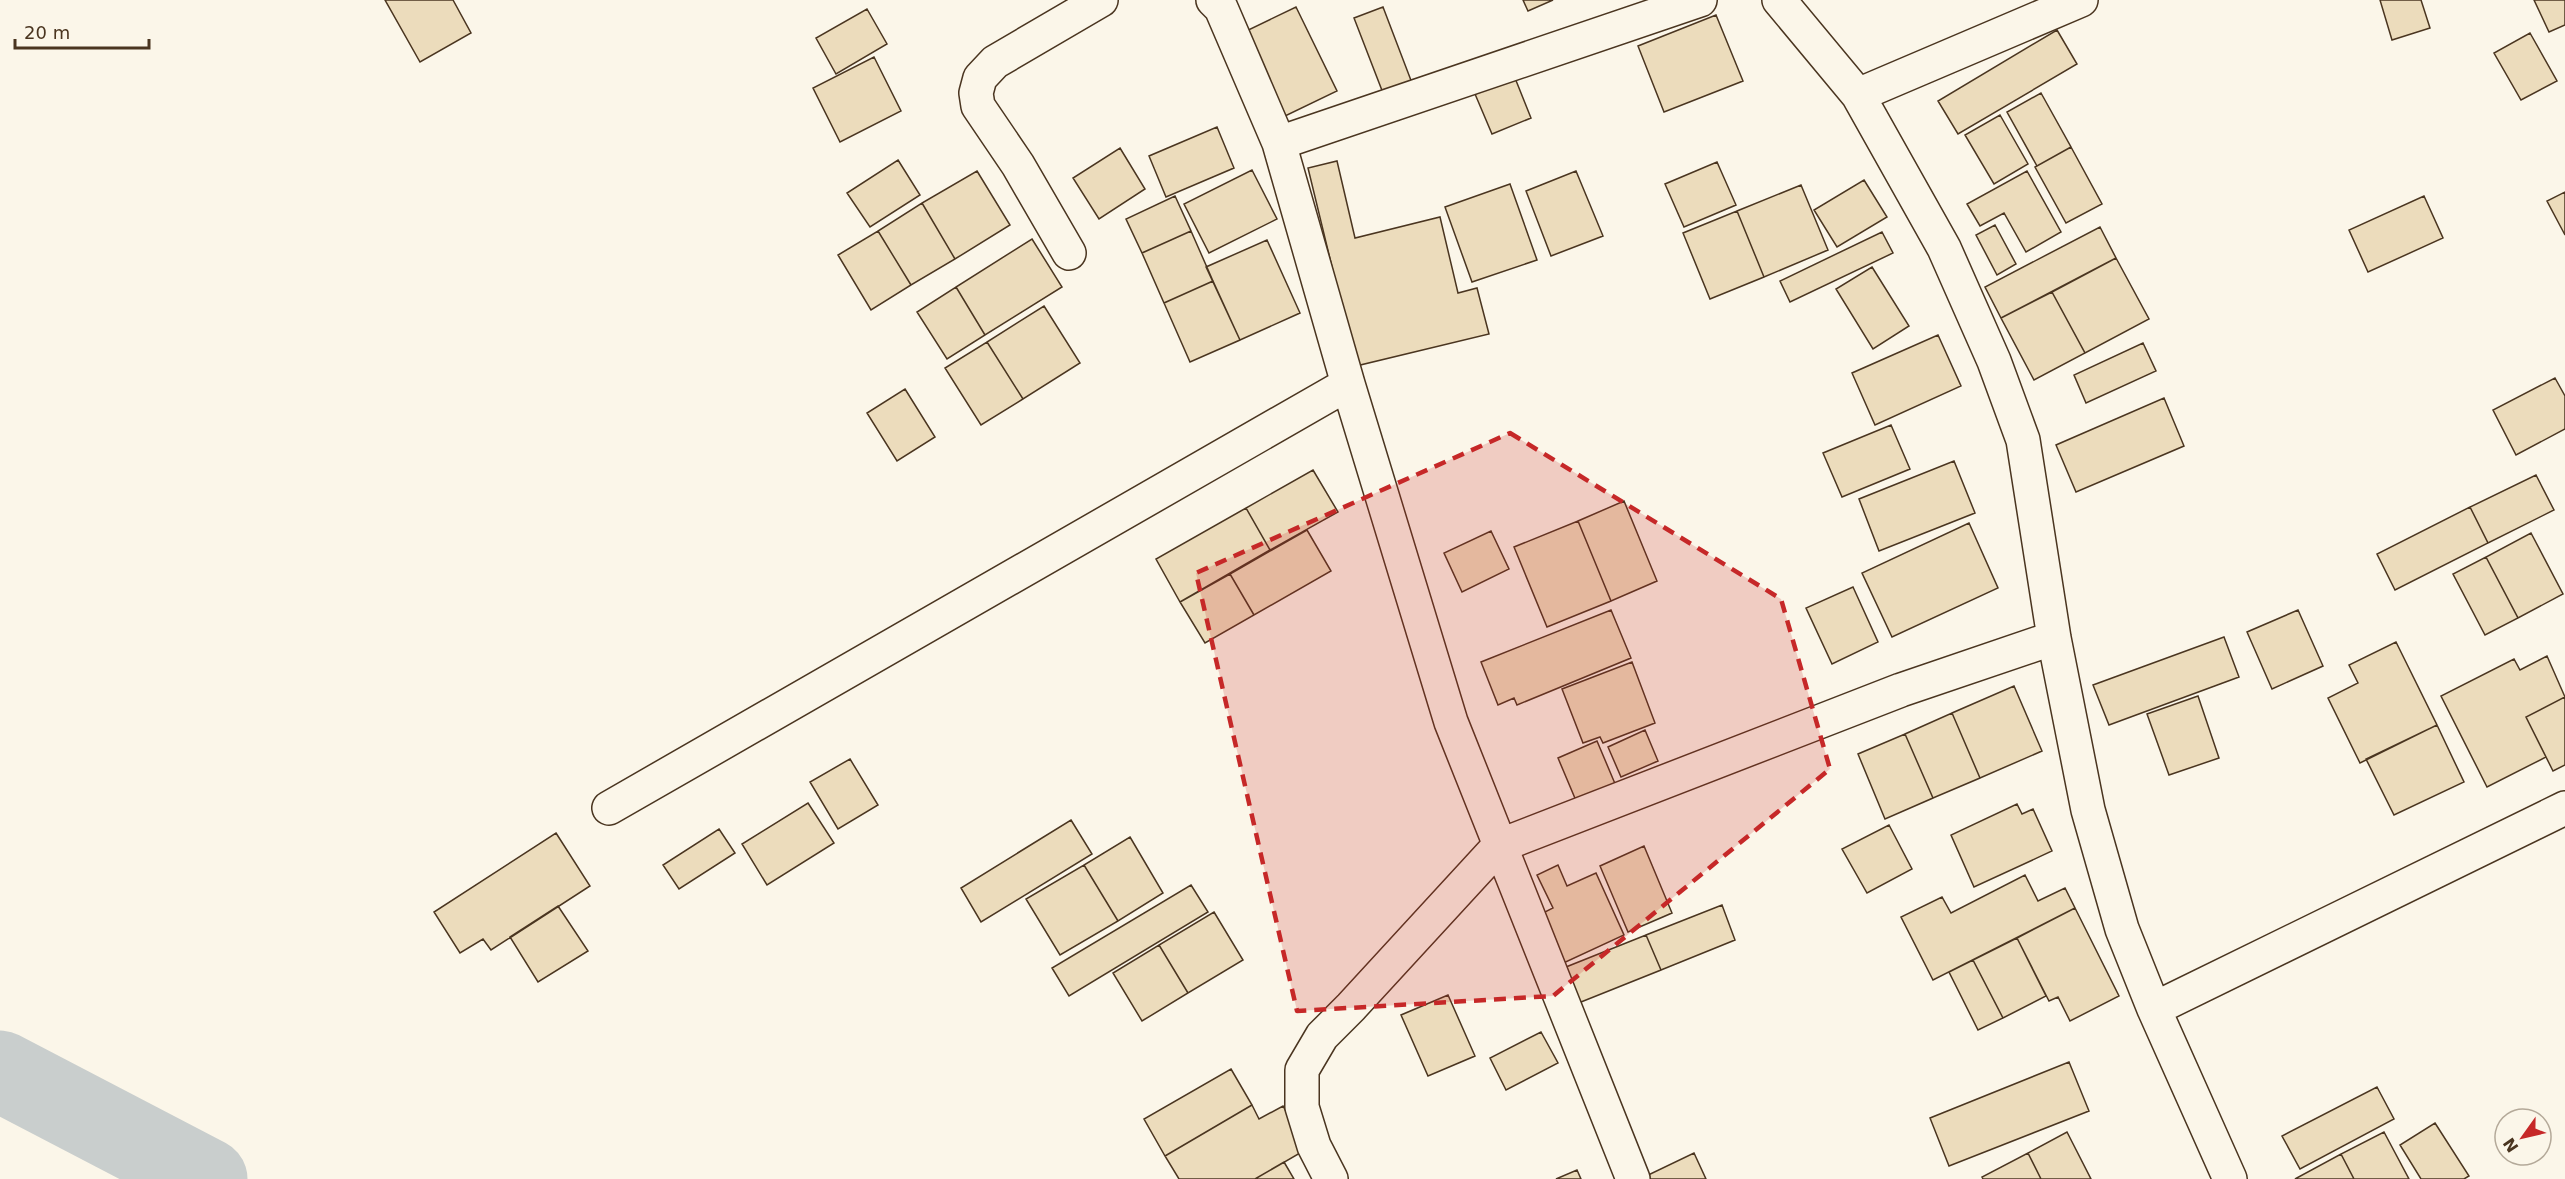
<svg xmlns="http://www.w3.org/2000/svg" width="2565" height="1179" viewBox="0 0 2565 1179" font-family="'DejaVu Sans',sans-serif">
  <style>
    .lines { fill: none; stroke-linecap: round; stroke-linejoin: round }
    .river { stroke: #c9cecd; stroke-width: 81 }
    .building { fill: #ecdcbc; stroke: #4a3520; stroke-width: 1.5 }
    .minor-casing { stroke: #4a3520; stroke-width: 36 }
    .minor { stroke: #fbf6e9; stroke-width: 33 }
    .marked { fill: #c62828; fill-opacity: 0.2; stroke: #c62828; stroke-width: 4.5; stroke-dasharray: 12 8; stroke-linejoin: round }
  </style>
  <rect width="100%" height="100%" fill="#fbf6e9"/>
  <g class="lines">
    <path class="river" d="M0,1071L207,1179"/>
  </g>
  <path class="building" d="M385,0H453L471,33L420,62Z
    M1523,0H1553L1528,11Z
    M2380,0H2421L2430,28L2392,40Z
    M2534,0H2565V25L2549,32Z
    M1296,7L1337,91L1283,117L1242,33Z
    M1383,7L1412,83L1383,93L1354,18Z
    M867,9L887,44L836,74L816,38Z
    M1716,15L1743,81L1664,112L1638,46Z
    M2057,30L2077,64L1958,134L1938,101Z
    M2530,33L2557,81L2521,100L2494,53Z
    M874,57L901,111L840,142L813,88Z
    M1515,78L1531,118L1492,134L1475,94Z
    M2041,93L2071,147L2037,166L2007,112Z
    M2000,115L2028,164L1994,184L1965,135Z
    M1217,127L1234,168L1166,197L1149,156Z
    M2071,147L2102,204L2066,223L2035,167Z
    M1120,148L1145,189L1099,219L1073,178Z
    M898,160L920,195L870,227L847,193Z
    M1337,161L1355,238L1440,217L1458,293L1477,288L1489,334L1356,366L1308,168Z
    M1717,162L1736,205L1684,227L1665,184Z
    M1252,170L1277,219L1209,253L1184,204Z
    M977,171L1010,225L955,259L922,203Z
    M1576,171L1603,236L1551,256L1526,191Z
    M2027,171L2061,232L2026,252L2004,213L1980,226L1967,204Z
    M1864,180L1887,217L1837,247L1814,210Z
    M1510,184L1537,260L1472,282L1445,207Z
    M1801,185L1828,250L1764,277L1737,211Z
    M2565,192V235L2547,201Z
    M1175,196L1191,231L1142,253L1126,219Z
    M2424,196L2443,238L2368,272L2349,230Z
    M922,203L955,259L911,285L878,231Z
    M1737,211L1764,277L1710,299L1683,233Z
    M1995,225L2016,264L1997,275L1976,235Z
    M2100,227L2116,258L2001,318L1985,287Z
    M878,231L911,285L871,310L838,255Z
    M1191,231L1213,281L1164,303L1142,253Z
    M1882,232L1893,253L1790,302L1780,281Z
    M1032,239L1062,287L985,335L956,287Z
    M1267,240L1300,313L1240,340L1206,267Z
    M2116,258L2149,319L2085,353L2052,292Z
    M1872,267L1909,326L1873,349L1836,289Z
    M1213,281L1240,340L1190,362L1164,303Z
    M956,287L985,335L947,359L917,312Z
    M2052,292L2085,353L2034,380L2001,318Z
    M1044,306L1080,363L1023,399L987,342Z
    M1938,335L1961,386L1875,425L1852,373Z
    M987,342L1023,399L981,425L945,368Z
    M2143,343L2156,371L2086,403L2074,375Z
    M2555,378L2565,396V429L2516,455L2493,410Z
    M905,389L935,437L897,461L867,413Z
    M2164,398L2184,446L2076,492L2056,445Z
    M1891,425L1910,469L1842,497L1823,453Z
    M1954,461L1975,513L1879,551L1859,499Z
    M1313,470L1338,512L1270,550L1246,508Z
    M2536,475L2554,510L2488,543L2470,507Z
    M1624,501L1657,581L1611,601L1578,521Z
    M2470,507L2488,543L2395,590L2377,554Z
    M1246,508L1270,550L1180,602L1156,559Z
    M1578,521L1611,601L1547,627L1514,547Z
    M1969,523L1998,588L1892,637L1862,573Z
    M1307,530L1331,571L1254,615L1230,574Z
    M1491,531L1509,569L1462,592L1444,553Z
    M2531,533L2563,594L2518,618L2486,557Z
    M2486,557L2518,618L2485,635L2453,574Z
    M1230,574L1254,615L1205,643L1180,602Z
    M1853,587L1878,642L1832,664L1806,608Z
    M1611,610L1631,658L1517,705L1514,698L1498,705L1481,662Z
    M2298,610L2323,666L2272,689L2247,632Z
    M2224,637L2239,677L2109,725L2093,685Z
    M2396,642L2437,725L2360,763L2328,698L2358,683L2349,665Z
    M2547,656L2565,697L2526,717L2546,757L2487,787L2441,696L2514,659L2520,670Z
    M1632,662L1655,723L1603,743L1600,737L1583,743L1562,689Z
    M2014,686L2042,751L1980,778L1952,713Z
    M2198,696L2219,758L2169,775L2147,714Z
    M2565,697V765L2553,771L2526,717Z
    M1952,713L1980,778L1933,798L1905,734Z
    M2437,725L2464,782L2394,815L2366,759Z
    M1645,730L1658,761L1621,777L1608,747Z
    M1905,734L1933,798L1885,819L1858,754Z
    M1597,741L1616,786L1577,803L1558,758Z
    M850,759L878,805L838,829L810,782Z
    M808,803L834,843L767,885L742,844Z
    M2017,804L2022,814L2033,809L2052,851L1974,887L1951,835Z
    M1071,820L1092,854L981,922L961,888Z
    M1889,825L1912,869L1867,893L1842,849Z
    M719,829L735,853L679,889L663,865Z
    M556,833L590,886L491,950L483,939L460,953L434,912Z
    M1130,837L1163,893L1118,921L1084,865Z
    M1644,846L1672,913L1628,932L1600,866Z
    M1084,865L1118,921L1060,955L1026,899Z
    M1558,865L1567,886L1596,873L1624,935L1557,966L1535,917L1553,908L1537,875Z
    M2025,875L2038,901L2065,888L2075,908L1933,980L1901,917L1942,897L1951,913Z
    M1191,885L1208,912L1069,996L1052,968Z
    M1722,905L1735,940L1661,970L1646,935Z
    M558,906L588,951L538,982L510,937Z
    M2075,908L2119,996L2070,1021L2058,997L2049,1001L2017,938Z
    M1214,912L1243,960L1188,993L1159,945Z
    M1646,935L1661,970L1576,1004L1561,969Z
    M2017,938L2046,996L2003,1018L1973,960Z
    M1159,945L1188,993L1142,1021L1113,973Z
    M1973,960L2003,1018L1978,1030L1949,972Z
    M1448,995L1475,1056L1428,1076L1401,1015Z
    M1541,1032L1558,1063L1506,1090L1490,1058Z
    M2069,1062L2089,1111L1949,1166L1930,1118Z
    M1231,1069L1252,1105L1165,1156L1144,1119Z
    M2377,1087L2394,1119L2300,1169L2282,1136Z
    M1252,1105L1259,1119L1283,1106L1307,1149L1255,1179H1179L1165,1156Z
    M2435,1123L2469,1176L2464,1179H2421L2400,1145Z
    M2067,1132L2091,1179H2041L2028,1153Z
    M2384,1132L2409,1179H2354L2341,1154Z
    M1694,1153L1706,1179H1640Z
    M2028,1153L2041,1179H1983L1982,1177Z
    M2341,1154L2354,1179H2295Z
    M1284,1162L1294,1179H1255Z
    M1577,1170L1581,1179H1556Z"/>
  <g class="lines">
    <g class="minor-casing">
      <path id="minor" d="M1213,0L1221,8L1279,143L1348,384L1451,722L1633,1179
        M1779,0L1858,95L1944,248L1994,361L2023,440L2054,638L2088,810L2122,929L2154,1009L2230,1179
        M1858,95L2081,0
        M1279,143L1700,0
        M1069,253L1018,165L978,106L976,93L980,78L995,62L1101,0
        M609,808L1348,384
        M2154,1009L2565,808
        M1331,1179L1314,1146L1302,1107V1070L1322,1036L1351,1007L1499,846L1901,690L2054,638"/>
    </g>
    <use href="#minor" class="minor"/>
  </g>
  <path class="marked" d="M1510,433L1781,599L1830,769L1553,996L1297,1011L1196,573Z"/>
  <g transform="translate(2523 1137) rotate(236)"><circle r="28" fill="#fbf6e9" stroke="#b4a999" stroke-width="1.5"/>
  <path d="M0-4.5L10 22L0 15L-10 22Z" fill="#c62828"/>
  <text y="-9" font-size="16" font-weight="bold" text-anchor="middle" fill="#4a3520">N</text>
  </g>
  <path d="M15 39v9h134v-9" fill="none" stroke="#4a3520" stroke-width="3"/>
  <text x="24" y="39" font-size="18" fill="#4a3520" stroke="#fbf6e9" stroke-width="4.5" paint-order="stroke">20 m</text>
</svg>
